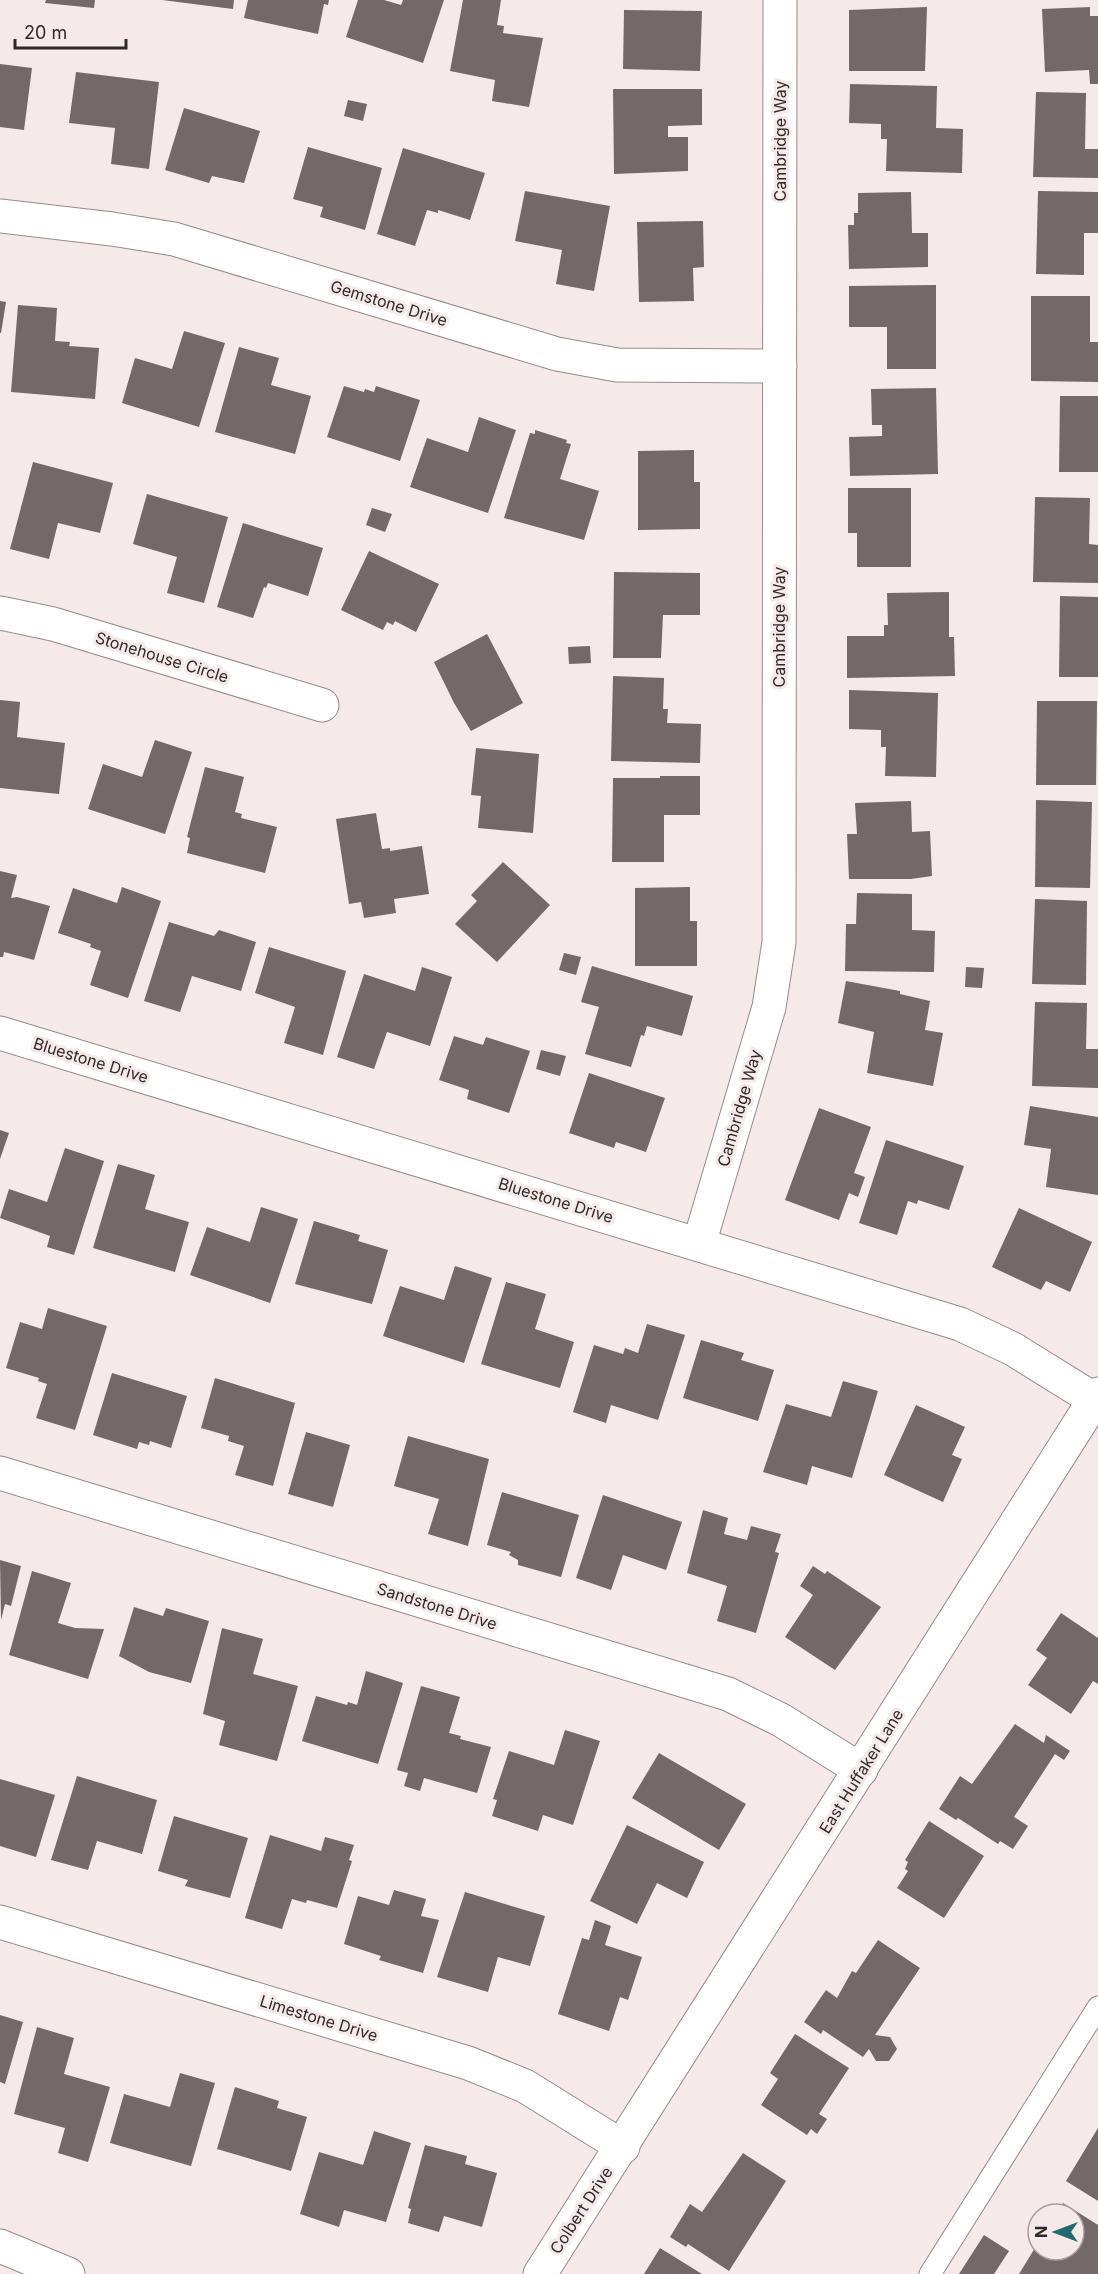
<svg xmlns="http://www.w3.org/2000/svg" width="1098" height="2274" viewBox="0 0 1098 2274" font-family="Inter,sans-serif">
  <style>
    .building { fill: #736968 }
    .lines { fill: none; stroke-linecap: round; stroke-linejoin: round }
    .service-casing { stroke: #958b8a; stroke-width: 23 }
    .minor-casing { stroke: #958b8a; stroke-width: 35 }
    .tertiary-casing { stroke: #958b8a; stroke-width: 35 }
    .secondary-casing { stroke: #958b8a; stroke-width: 35 }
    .service { stroke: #fff; stroke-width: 21 }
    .minor { stroke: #fff; stroke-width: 33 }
    .tertiary { stroke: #fff; stroke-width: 33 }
    .secondary { stroke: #fff; stroke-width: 33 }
    .labels { text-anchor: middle; stroke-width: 6; stroke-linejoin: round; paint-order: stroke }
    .street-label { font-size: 16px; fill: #2f2a2a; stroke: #f5eae9 }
  </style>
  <rect width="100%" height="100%" fill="#f5eae9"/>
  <path class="building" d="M46,0H95L94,8L45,3Z
    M162,0H234L233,9Z
    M248,0H329L328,5L324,4L318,34L244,18Z
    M358,0H384L401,5L403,0H444L423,63L346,37Z
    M463,0H501L497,25L504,26L503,33L543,38L529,107L492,101L495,80L450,71Z
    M927,7L925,71H849V10Z
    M1090,7V16H1098V84H1090L1089,70L1045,72L1042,9Z
    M624,10L702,11L700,71L623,69Z
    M0,64L32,68L24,130L0,127Z
    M76,72L159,82L149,169L111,164L115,128L69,123Z
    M850,84L937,86L936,128L963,129L962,173L886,171L887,139H881V124L849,123Z
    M613,89H702V125L668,126V137H688V171L614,174Z
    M1036,92L1086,93L1085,149H1098V178L1033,177Z
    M348,100L367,104L363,121L344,116Z
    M184,108L260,131L244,183L212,176L209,183L165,170Z
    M308,147L382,168L365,230L320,217L323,207L293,199Z
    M403,148L485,173L470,220L438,210V213L427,210L415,246L377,234Z
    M525,191L610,206L594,291L556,284L562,250L515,241Z
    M1038,191L1098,192V233H1084V275L1036,274Z
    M911,192L912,233H928V267L849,269L848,225H854V213H858V193Z
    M703,221L704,267L693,268L694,301L639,302L637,222Z
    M936,285V369H887V327H849V286Z
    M1031,296H1090V342H1098V382L1031,381Z
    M0,301L6,302L1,333H0Z
    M18,305L57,308L55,341L70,342L69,346L99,348L95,399L11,392Z
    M184,331L225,343L199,427L122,403L135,358L172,369Z
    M239,347L279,358L271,385L311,396L295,454L215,432Z
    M344,386L364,392L365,389L374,392L376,386L420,400L400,461L327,437Z
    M936,388L938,474L850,476L849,437L882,436V425H872L871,389Z
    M1060,396H1098V472H1059Z
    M479,417L516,430L488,513L410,487L427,438L468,452Z
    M535,430L567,440L566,443L571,444L560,479L599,491L584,540L504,518L530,433L535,434Z
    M694,450V482H700V529L638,530V451Z
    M33,462L113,483L100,533L58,523L49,559L10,549Z
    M848,488H911V567H857V533H848Z
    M147,494L228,517L204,603L167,593L177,557L133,544Z
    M1035,497L1090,498L1089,544L1098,545V583L1033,582Z
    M372,508L392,514L385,532L366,525Z
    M243,523L323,548L308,596L268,583L266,588L264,587L253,618L217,607Z
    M369,551L439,584L416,632L395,621L393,625L387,622L383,630L341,610Z
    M614,572L700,573V615H663L661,658H613Z
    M949,592V637H954L955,676L847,678V636H884V625H888L887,593Z
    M1060,596L1098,597V677H1059Z
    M487,634L523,703L471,731L454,703L434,662Z
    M590,646L591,663L569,664L568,647Z
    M613,676L664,678L663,709H668L667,723L701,724L700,763L611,761Z
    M849,690L938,693L936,777L885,776L886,747H881V730L849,729Z
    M0,700L20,702L17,737L65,743L59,794L0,788Z
    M1037,701H1097L1096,785H1036Z
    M155,740L192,752L165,834L88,809L103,764L142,777Z
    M476,748L539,754L533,833L478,828L481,796L471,795Z
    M205,767L244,777L235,812L242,814L241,818L277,827L265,873L187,853L190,838L187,837Z
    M660,776H700V815H664V862H612L613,778H660Z
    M1036,800L1092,802L1090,888L1035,887Z
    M911,801L912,832L930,831L932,876L911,879H849L847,834H857L855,803Z
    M376,813L382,849L390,848V851L422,846L429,894L394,899L396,913L364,918L361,902L349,904L336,819Z
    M503,862L550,905L497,962L455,924L477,901L471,895Z
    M0,871L17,875L11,898L17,897L50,906L34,960L4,952L3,957H0Z
    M122,887L161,901L128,998L90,985L101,951L90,947L91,944L58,933L73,888L117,903Z
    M690,887V921H697V966H635V888Z
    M857,893L912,894V930L935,931L934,972L845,971L846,924H856Z
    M1035,899L1087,901L1086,985L1032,984Z
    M169,922L214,936L219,930L256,942L241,991L192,976L180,1012L144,1001Z
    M269,947L346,971L323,1055L284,1043L295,1007L255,993Z
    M564,953L581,957L576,975L559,970Z
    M592,966L693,996L682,1036L647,1026L644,1036L641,1035L631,1067L585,1054L599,1007L581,1002Z
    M422,967L452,977L430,1046L387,1032L374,1069L337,1057L364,974L415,991Z
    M966,967L984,968L982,988L965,987Z
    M846,981L900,991V994L930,1001L925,1030L943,1033L933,1086L867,1073L874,1032L838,1023Z
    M1035,1002L1087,1003L1086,1049H1098V1088L1032,1086Z
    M454,1036L483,1045L486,1037L530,1051L509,1113L467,1099L469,1090L439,1080Z
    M541,1050L566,1056L560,1076L536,1069Z
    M589,1073L665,1098L646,1152L616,1142L614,1148L569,1133Z
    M1030,1106L1098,1117V1195L1046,1187L1051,1149L1024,1145Z
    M819,1108L871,1127L854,1173L865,1177L858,1197L849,1193L839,1220L785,1200Z
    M0,1130L9,1133L0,1159Z
    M886,1140L964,1166L949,1210L918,1200L917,1204L908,1201L897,1235L859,1223Z
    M65,1148L104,1161L74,1255L47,1247L50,1236L0,1218L9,1189L47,1202Z
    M118,1164L155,1175L145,1209L189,1222L175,1272L93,1248Z
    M261,1207L298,1219L270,1303L190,1275L207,1227L250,1242Z
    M1019,1208L1092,1242L1070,1292L1046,1281L1041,1290L992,1267Z
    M314,1221L360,1235L358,1241L388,1250L372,1304L295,1284Z
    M455,1266L492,1278L464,1363L383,1336L400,1286L444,1300Z
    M506,1282L546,1294L535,1329L574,1342L560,1388L481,1364Z
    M48,1308L107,1326L75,1430L36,1418L47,1384L38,1381L39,1378L6,1368L20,1322L42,1329Z
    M647,1324L685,1335L658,1420L611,1405L606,1423L573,1412L594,1345L623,1354L625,1348L638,1353Z
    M701,1340L744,1353L741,1360L774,1370L758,1421L683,1398Z
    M112,1373L187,1396L171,1448L150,1441L149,1445L139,1442L137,1449L93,1435Z
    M215,1378L295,1403L273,1486L235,1475L244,1446L228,1441L229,1436L201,1428Z
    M843,1381L878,1391L852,1478L812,1466L807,1485L763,1472L786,1404L831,1417Z
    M916,1405L965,1427L952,1455L962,1459L943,1502L884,1475Z
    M306,1432L350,1445L333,1507L288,1494Z
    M408,1436L489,1459L468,1546L428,1534L439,1499L394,1486Z
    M502,1492L579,1515L561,1577L518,1565V1560L509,1555L511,1552L487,1545Z
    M603,1495L682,1522L666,1570L623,1555L611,1590L576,1578Z
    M703,1510L728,1518L724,1534L747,1540L751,1526L781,1534L775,1552L779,1553L756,1633L717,1621L727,1586L687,1573Z
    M0,1560L21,1566L11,1606L5,1604L1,1620Z
    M813,1566L825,1574L827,1571L881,1607L835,1670L785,1637L813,1595L800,1586Z
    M32,1571L71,1583L58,1623L75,1628L104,1629L88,1679L9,1655Z
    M134,1607L163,1616L166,1608L209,1621L191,1683L149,1672L119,1656Z
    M1061,1613L1098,1638V1684L1093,1681L1071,1714L1028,1685L1047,1658L1036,1650Z
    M222,1628L263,1639L253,1674L298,1686L277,1761L219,1745L225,1721L203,1714Z
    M366,1671L403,1683L378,1764L302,1741L316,1696L347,1705L348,1702L357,1705Z
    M421,1686L460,1697L449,1733L461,1736L460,1739L491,1747L477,1793L424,1778L420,1791L404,1786L408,1773L397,1770Z
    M1015,1724L1044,1743L1046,1735L1070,1751L1064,1760L1055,1754L1014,1817L1028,1826L1013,1849L1000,1841L998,1844L958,1818L956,1820L939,1809L960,1776L972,1784Z
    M565,1730L600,1741L573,1825L543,1815L538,1831L492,1816L497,1800L493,1799L509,1751L554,1765Z
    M659,1753L746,1804L719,1850L632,1798Z
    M77,1776L157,1800L142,1854L97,1841L88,1870L51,1860Z
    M0,1779L55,1795L36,1857L0,1846Z
    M174,1816L248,1838L230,1898L185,1886L188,1880L158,1871Z
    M929,1821L984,1856L944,1918L897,1888L908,1871L905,1869L908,1862L905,1860Z
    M627,1825L704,1862L687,1898L657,1883L637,1924L590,1901Z
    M270,1835L321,1851L325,1837L354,1845L349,1860L352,1861L337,1908L307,1900L306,1903L292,1899L282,1929L245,1918Z
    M394,1890L426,1899L421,1916L439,1920L423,1973L379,1960L381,1956L344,1944L358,1896L389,1905Z
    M465,1892L545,1916L530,1966L498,1957L488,1992L437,1977Z
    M595,1920L611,1926L605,1945L642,1957L628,2000L620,1997L609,2031L558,2014L582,1938L589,1940Z
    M878,1940L920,1968L875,2035L890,2037L897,2049L889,2061H876L869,2049L863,2057L823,2030L821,2034L804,2022L826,1990L837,1998L852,1971L856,1973Z
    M0,2015L23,2022L5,2084L0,2082Z
    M37,2027L74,2038L64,2074L110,2087L88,2162L58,2153L65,2128L14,2114Z
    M795,2034L849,2068L819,2114L827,2119L817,2134L811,2129L807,2135L761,2105L778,2079L770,2073Z
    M180,2073L215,2083L191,2166L110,2143L124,2094L170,2107Z
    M235,2087L279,2101L277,2108L307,2117L291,2171L217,2149Z
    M1098,2128V2201L1066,2181Z
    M374,2131L411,2143L386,2222L344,2210L339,2227L300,2214L319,2152L363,2165Z
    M425,2145L467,2156L465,2164L497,2173L482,2227L444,2216L439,2232L408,2223L411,2209L408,2208Z
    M743,2153L786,2181L729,2271L688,2244L686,2247L670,2237L690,2204L702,2212Z
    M1063,2203L1098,2225V2274H1019L1038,2243V2250H1074V2214H1056Z
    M984,2235L1009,2251L994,2274H959Z
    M660,2248L702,2274H644Z"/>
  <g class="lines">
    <g class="service-casing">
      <path id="service" d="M930,2274L1098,2007"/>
    </g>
    <g class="minor-casing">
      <path id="minor" d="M0,216L112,229L174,239L557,354L617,365L780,366
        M0,613L53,624L322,705
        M0,1033L960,1324L1013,1349L1095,1400
        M699,1244L769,1007L779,942L780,0
        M0,1473L728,1694L781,1720L861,1770
        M0,1922L468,2063L525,2086L623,2147"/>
    </g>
    <g class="tertiary-casing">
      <path id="tertiary" d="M540,2274L1098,1394"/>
    </g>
    <g class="secondary-casing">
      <path id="secondary" d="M0,2246L68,2274"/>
    </g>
    <use href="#service" class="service"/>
    <use href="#minor" class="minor"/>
    <use href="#tertiary" class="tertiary"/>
    <use href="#secondary" class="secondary"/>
  </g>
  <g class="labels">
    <g class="street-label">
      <text transform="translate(780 141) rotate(-90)" y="6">Cambridge Way</text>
      <text transform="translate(389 303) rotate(17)" y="6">Gemstone Drive</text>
      <text transform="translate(779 627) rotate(-90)" y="6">Cambridge Way</text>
      <text transform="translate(162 657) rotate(17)" y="6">Stonehouse Circle</text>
      <text transform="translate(91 1060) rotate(17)" y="6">Bluestone Drive</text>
      <text transform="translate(739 1108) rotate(-74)" y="6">Cambridge Way</text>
      <text transform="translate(556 1200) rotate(17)" y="6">Bluestone Drive</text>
      <text transform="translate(437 1606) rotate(17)" y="6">Sandstone Drive</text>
      <text transform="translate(861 1771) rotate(-58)" y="6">East Huffaker Lane</text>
      <text transform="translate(319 2018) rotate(17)" y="6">Limestone Drive</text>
      <text transform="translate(581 2210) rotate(-57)" y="6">Colbert Drive</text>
    </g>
  </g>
  <g transform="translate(1056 2232) rotate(270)"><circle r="28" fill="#f5eae9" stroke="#a69d9d" stroke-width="1.5"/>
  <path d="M0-4.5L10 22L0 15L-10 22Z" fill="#1f6b70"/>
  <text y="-9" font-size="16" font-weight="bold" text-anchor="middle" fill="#2f2a2a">N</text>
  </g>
  <path d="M15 39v9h111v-9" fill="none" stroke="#2f2a2a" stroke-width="3"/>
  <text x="24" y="39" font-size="18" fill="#2f2a2a" stroke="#f5eae9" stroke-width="4.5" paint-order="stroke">20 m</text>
</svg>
